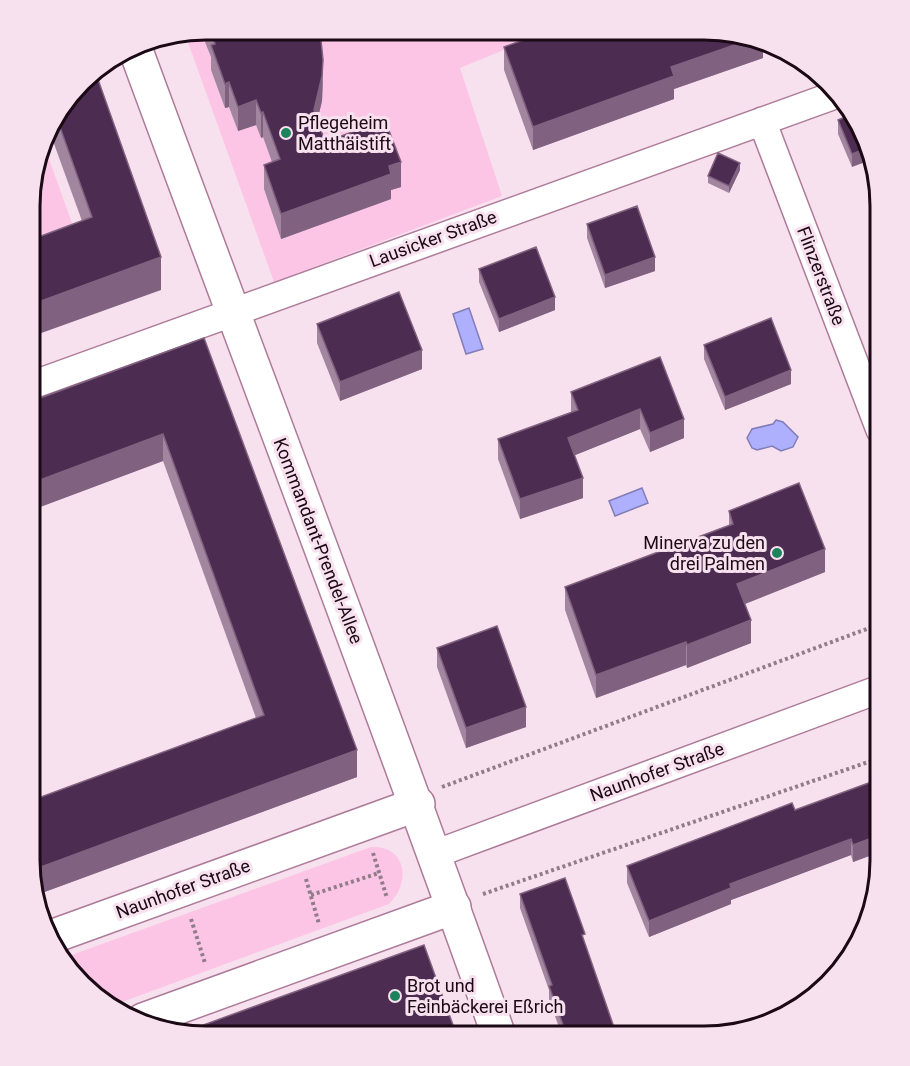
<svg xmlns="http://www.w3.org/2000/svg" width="910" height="1066" viewBox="0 0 910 1066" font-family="Roboto,sans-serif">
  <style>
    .green { fill: #fcc5e5 }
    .water { fill: #aeaffd; stroke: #827db7; stroke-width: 1.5 }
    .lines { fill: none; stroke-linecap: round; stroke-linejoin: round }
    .minor-casing { stroke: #ad7b99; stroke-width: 30 }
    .tertiary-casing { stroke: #ad7b99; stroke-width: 36 }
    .secondary-casing { stroke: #ad7b99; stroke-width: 36 }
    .path { stroke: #917c89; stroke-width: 4; stroke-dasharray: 3 3; stroke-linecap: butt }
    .minor { stroke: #fff; stroke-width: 27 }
    .tertiary { stroke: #fff; stroke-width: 33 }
    .secondary { stroke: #fff; stroke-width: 33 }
    .wall { fill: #a286a0 }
    .shaded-wall { fill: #806280 }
    .building { fill: #4d2c51; stroke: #806280; stroke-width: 1.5 }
    .poi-dot { fill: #1c835d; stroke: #f8e1ee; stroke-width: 2 }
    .labels { text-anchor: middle; stroke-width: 6; stroke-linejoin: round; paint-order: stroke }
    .poi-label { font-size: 18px; fill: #1b0915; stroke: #f8e1ee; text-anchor: start }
    .street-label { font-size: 18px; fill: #1b0915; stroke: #f8e1ee }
    .rim { fill: none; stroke: #1b0915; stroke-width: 3 }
  </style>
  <rect width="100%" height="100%" fill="#f8e1ee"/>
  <path class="green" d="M206,30L550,31L460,68L502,196L274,282L185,34Z
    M44,145L78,240L33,256V172Z
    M371,847C406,845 412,882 389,904L111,1006L63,958Z"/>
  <path class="water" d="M469,308L483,349L466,354L453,314Z
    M776,420L783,422L798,437L793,447L781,451L772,446L757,450L752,448L747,438L752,429L773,424Z
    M642,488L648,503L615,516L609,501Z"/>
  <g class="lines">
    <g class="minor-casing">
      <path id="minor" d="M762,121L880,430
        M32,385L835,95
        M435,854L880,689"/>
    </g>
    <g class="tertiary-casing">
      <path id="tertiary" d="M51,937L418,804
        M143,1020L454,907"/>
    </g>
    <g class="secondary-casing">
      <path id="secondary" d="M135,48C256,377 382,705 499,1036"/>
    </g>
    <path class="path" d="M442,787L880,624
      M373,853L387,898
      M306,879L319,924
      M483,894L880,758
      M311,895L379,873
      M191,919L205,963"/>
    <use href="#minor" class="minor"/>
    <use href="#tertiary" class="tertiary"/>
    <use href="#secondary" class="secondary"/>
  </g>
  <path class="wall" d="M205,30H320L323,85L322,101L317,120L325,142L376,133L401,187L391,190V199L281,239L264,189V165L272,162L263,137L261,138L256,125L238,131L229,107L225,108L211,70V57L205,42Z
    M763,45V58L674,89V99L533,150L504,70V47Z
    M90,74L161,290L82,221L49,130L53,118Z
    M853,114L852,167L838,134V120Z
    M740,170L729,193L708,183V176Z
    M587,224L655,271L605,288L587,238Z
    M479,269L555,310L499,332L479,282Z
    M317,324L422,369L340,401L317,343Z
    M204,338L357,777L39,894L30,860L256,718L163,461L32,510V401Z
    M704,345L791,384L725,410L704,359Z
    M660,357L684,438L650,452L640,429L575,455L583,498L520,519L498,459V439L571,412V392Z
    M729,511L825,572L745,604L751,643L687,668L686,665L596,698L565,610V587L729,525Z
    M437,648L526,727L466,748L437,667Z
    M880,798V852L853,862L851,855L731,900V904L649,937L627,883V866L795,810Z
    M520,894L585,944L617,1036H562L549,999V990L520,908Z"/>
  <path class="shaded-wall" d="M749,40L763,45V58L674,89V99L533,150V127L671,67Z
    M323,60L322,101L314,135V110Z
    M229,82V107L225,108V84Z
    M256,100V125L238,131V107Z
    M263,112V137L261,138V113Z
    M865,149L868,161L852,167V154Z
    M401,162V187L391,190V199L281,239V214L389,166Z
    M740,163V170L729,193V186Z
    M161,257V290L33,336V304Z
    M655,257V271L605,288V275Z
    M555,297V310L499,332V319Z
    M422,350V369L340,401V382Z
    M791,370V384L725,410V397Z
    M640,409V429L568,458V438Z
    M684,419V438L650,452V433Z
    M163,434V461L32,510V483Z
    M583,478V498L520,519V499Z
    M825,549V572L737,607V584Z
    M751,620V643L687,668V645Z
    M686,642V665L596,698V675Z
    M526,707V727L466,748V728Z
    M357,750V777L39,894L33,870Z
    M880,835V852L853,862V845Z
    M851,839V855L731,900V904L649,937V921L730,884Z
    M573,1030V1036H566V1033Z"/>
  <path class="building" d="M210,30H320L323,60L322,76L314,110L325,142L374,124L376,133L388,128L401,162L389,166L391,174L281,214L264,165L280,159L263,112L261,113L256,100L238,107L229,82L225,84L211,45L215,44Z
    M548,31L727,32L749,40L671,67L674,76L533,127L504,47Z
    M95,71L161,257L33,304V239L92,217L56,116L90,74Z
    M853,114L856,118L865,149L852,154L838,120Z
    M718,153L740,163L729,186L708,176Z
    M637,206L655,257L605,275L587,224Z
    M536,247L555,297L499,319L479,269Z
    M399,292L422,350L340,382L317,324Z
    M771,318L791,370L725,397L704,345Z
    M204,338L357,750L33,870L30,860V801L264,715L163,434L32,483V401Z
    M660,357L684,419L650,433L640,409L568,438L583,478L520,499L498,439L578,410L571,392Z
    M799,483L825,549L737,584L751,620L687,645L686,642L596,675L565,587L733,524L729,511Z
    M497,626L526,707L466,728L437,648Z
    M874,781L880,798V835L853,845L851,839L730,884L731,888L649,921L627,866L792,803L795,810Z
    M565,878L585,934L582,935L617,1036H575L573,1030L566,1033L549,986L552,985L520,894Z
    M424,945L457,1036H194L184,1032Z"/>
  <g class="poi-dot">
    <circle cx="286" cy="133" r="6"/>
    <circle cx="777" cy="553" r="6"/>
    <circle cx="395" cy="996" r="6"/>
  </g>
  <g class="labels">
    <g class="poi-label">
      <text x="298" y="129">Pflegeheim<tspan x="298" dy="21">Matthäistift</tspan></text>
      <text x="765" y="549" text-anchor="end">Minerva zu den<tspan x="765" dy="21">drei Palmen</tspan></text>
      <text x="407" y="992">Brot und<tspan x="407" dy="21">Feinbäckerei Eßrich</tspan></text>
    </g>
    <g class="street-label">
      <text transform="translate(433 239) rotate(-20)" y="6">Lausicker Straße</text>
      <text transform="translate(821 276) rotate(69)" y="6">Flinzerstraße</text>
      <text transform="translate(318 541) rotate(69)" y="6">Kommandant-Prendel-Allee</text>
      <text transform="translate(657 772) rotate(-20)" y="6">Naunhofer Straße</text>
      <text transform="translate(183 889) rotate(-20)" y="6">Naunhofer Straße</text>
    </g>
  </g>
  <path d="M0 0H910V1066H0ZM206 40H704A166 166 0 0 1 870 206V860A166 166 0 0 1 704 1026H206A166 166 0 0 1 40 860V206A166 166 0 0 1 206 40Z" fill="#f8e1ee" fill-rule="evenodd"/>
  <path class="rim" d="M206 40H704A166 166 0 0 1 870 206V860A166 166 0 0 1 704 1026H206A166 166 0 0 1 40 860V206A166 166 0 0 1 206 40Z"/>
</svg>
